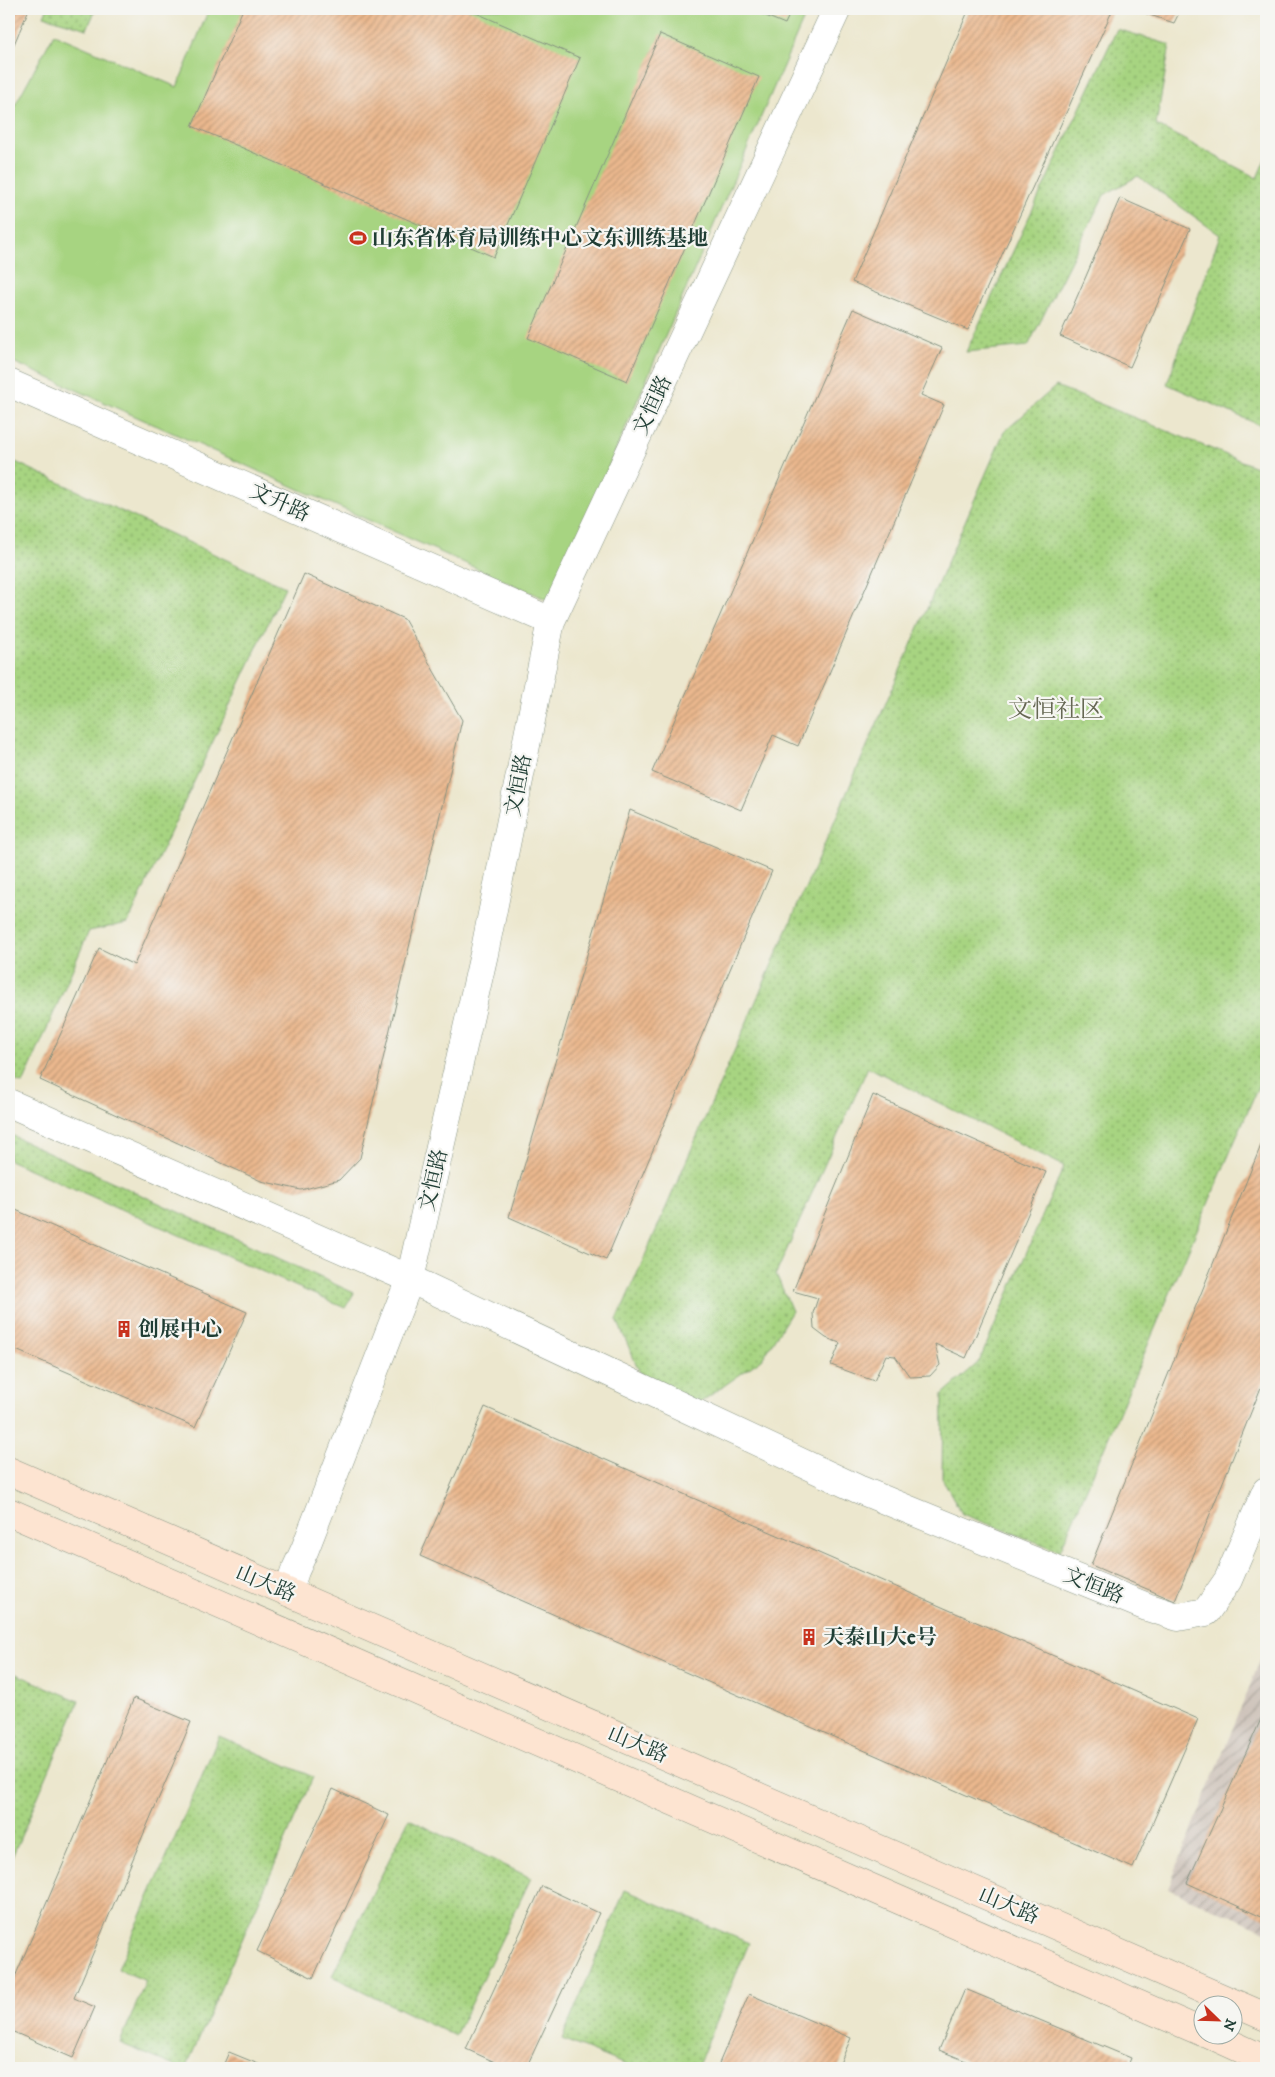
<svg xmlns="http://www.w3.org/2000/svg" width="1275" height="2077" viewBox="0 0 1275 2077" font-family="'IM FELL DW Pica','Noto Serif SC',serif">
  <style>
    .industrial { fill: url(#industrial-furrows) }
    .grass { fill: url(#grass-dots); stroke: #63885a }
    .park { fill: #a7d481; stroke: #63885a }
    .building { fill: url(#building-hatch) }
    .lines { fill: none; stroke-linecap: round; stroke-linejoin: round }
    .street-casing { stroke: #869281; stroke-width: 29 }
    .secondary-casing { stroke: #869281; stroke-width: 29 }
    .street { stroke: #fff; stroke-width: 28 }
    .secondary { stroke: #fde4d1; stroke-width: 28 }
    .labels { text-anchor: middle; stroke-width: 4.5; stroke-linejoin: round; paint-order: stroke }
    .poi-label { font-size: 21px; font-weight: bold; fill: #1f3d34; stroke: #f6f6f2; text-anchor: start }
    .street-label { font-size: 21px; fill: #1f3d34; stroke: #f6f6f2 }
    .quarter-label { font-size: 24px; fill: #666854; stroke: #f6f6f2 }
  </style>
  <defs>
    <pattern id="industrial-furrows" width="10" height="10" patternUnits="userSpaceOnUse" patternTransform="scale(1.25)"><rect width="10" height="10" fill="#cdc2b9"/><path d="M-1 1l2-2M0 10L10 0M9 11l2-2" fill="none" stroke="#a69f97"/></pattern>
    <pattern id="grass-dots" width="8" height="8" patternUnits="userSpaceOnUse" patternTransform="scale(1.25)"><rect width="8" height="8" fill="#a7d481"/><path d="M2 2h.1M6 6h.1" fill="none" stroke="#87ad6a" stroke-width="1.8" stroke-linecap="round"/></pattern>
    <pattern id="building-hatch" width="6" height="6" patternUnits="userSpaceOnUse" patternTransform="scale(1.25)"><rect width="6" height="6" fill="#ebb88e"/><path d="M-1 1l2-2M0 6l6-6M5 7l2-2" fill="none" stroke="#be9775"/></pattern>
  </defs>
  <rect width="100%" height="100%" fill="#f6f6f2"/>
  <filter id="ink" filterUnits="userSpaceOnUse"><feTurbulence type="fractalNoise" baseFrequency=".02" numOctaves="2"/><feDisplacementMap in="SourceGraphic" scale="10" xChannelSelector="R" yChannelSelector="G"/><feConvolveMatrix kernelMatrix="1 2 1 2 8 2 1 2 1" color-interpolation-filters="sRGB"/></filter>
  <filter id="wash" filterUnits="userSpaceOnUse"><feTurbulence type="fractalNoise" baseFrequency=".0096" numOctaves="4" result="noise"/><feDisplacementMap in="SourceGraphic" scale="20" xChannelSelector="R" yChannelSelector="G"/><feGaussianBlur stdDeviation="1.12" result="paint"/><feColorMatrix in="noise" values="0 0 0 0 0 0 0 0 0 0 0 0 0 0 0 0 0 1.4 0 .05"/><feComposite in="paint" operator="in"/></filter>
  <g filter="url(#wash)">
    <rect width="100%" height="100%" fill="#ece7ce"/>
    <path class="industrial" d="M1266,1646V1931L1168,1889Z"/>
    <path class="grass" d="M47,9H96L87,29L44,16Z
      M1117,29L1170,45L1156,125L1257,178L1266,157V428L1167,384L1220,235L1138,176L1104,195L1028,346L966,352Z
      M1056,386L1266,471V1068L1060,1551L962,1514L942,1478L943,1394L979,1362L1064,1166L868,1067L776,1274L792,1311L762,1359L698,1404L644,1382L617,1320L1004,432Z
      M9,459L285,587L128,923L89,931L23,1084L9,1078Z
      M9,1134L354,1293L345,1308L9,1160Z
      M9,1671L79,1701L9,1864Z
      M219,1736L313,1777L186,2068H179L120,2043L146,1981L118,1969Z
      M409,1819L531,1878L455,2036L332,1976Z
      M625,1890L749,1943L697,2068H633L562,2039Z"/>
    <path class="park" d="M209,9H808L550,601L9,360V116L54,34L177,87Z"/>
    <g id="blocks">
      <path class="building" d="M9,9H29L9,56Z
        M243,9H467L580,58L494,257L192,126Z
        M749,9H792L785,24Z
        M969,9H1113L968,330L852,282Z
        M1132,9H1181L1174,23Z
        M660,34L759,77L627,381L528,338Z
        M1120,198L1190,229L1130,367L1060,336Z
        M853,309L942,348L921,395L944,405L798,746L773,735L741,810L652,772Z
        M304,574L404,619L462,720L360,1158L339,1180L301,1190L261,1181L40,1080L99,948L134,965Z
        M630,810L772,871L606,1260L509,1217Z
        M873,1095L1046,1172L966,1358L935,1344L940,1365L930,1376L910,1377L895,1356L886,1355L874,1381L831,1365L840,1343L826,1338L814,1329L813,1313L818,1298L793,1291Z
        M1266,1133V1375L1175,1601L1091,1565Z
        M9,1207L247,1312L195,1427L9,1347Z
        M485,1407L1198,1719L1133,1868L420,1556Z
        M134,1698L191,1722L74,1998L95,2007L73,2058L9,2030V1991Z
        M1262,1717L1266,1719V1919L1187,1883Z
        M333,1789L389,1815L313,1978L257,1951Z
        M542,1886L599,1913L526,2068H508L466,2049Z
        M965,1989L1131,2058L1127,2068H983L939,2050Z
        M749,1994L851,2038L838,2068H717Z
        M229,2052L268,2068H222Z"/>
    </g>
  </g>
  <g filter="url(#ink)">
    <use href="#blocks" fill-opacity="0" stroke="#869281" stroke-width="1"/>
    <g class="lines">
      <g class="street-casing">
        <path id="street" d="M9,383L551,621
          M9,1103L410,1279L858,1489L1147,1607L1178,1617L1206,1612L1228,1580L1266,1491
          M288,1592L295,1571L305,1549L410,1279L484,954L551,621L837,9"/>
      </g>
      <g class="secondary-casing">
        <path id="secondary" d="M9,1471L1266,2017
          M9,1512L1202,2032
          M1209,2034L1266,2060"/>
      </g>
      <use href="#street" class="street"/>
      <use href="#secondary" class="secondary"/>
    </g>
  </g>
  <defs>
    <g id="stadium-bare" transform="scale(1.35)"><path d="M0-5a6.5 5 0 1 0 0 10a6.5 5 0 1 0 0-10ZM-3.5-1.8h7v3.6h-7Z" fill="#c8321e" stroke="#f6f6f2" stroke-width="2.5" paint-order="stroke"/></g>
    <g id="building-bare" transform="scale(1.35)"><path d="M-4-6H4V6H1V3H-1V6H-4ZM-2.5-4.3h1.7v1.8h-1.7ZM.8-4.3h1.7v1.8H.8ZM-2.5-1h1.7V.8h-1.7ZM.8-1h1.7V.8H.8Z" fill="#c8321e" stroke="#f6f6f2" stroke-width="2.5" paint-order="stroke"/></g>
  </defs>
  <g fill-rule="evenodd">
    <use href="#stadium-bare" x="358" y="238"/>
    <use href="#building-bare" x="124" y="1329"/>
    <use href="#building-bare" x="809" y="1637"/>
  </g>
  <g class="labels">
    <g class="poi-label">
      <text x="372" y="245">山东省体育局训练中心文东训练基地</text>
      <text x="138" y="1336">创展中心</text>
      <text x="823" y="1644">天泰山大e号</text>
    </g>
    <g class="street-label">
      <text transform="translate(652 405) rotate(-65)" y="7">文恒路</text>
      <text transform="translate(280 502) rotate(24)" y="7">文升路</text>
      <text transform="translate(518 785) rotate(-79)" y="7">文恒路</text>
      <text transform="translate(433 1180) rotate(-77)" y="7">文恒路</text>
      <text transform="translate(266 1583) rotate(23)" y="7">山大路</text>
      <text transform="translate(1094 1585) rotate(22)" y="7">文恒路</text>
      <text transform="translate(638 1744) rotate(23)" y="7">山大路</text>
      <text transform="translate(1009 1905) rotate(23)" y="7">山大路</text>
    </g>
    <g class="quarter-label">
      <text x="1056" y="717">文恒社区</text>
    </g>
  </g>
  <rect width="1275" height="2077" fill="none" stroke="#f6f6f2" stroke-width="30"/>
  <g transform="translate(1218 2020) rotate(113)"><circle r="24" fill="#f6f6f2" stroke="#a0aca6"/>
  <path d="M0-4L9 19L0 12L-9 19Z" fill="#c8321e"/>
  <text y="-8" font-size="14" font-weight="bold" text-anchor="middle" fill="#1f3d34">N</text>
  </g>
</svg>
